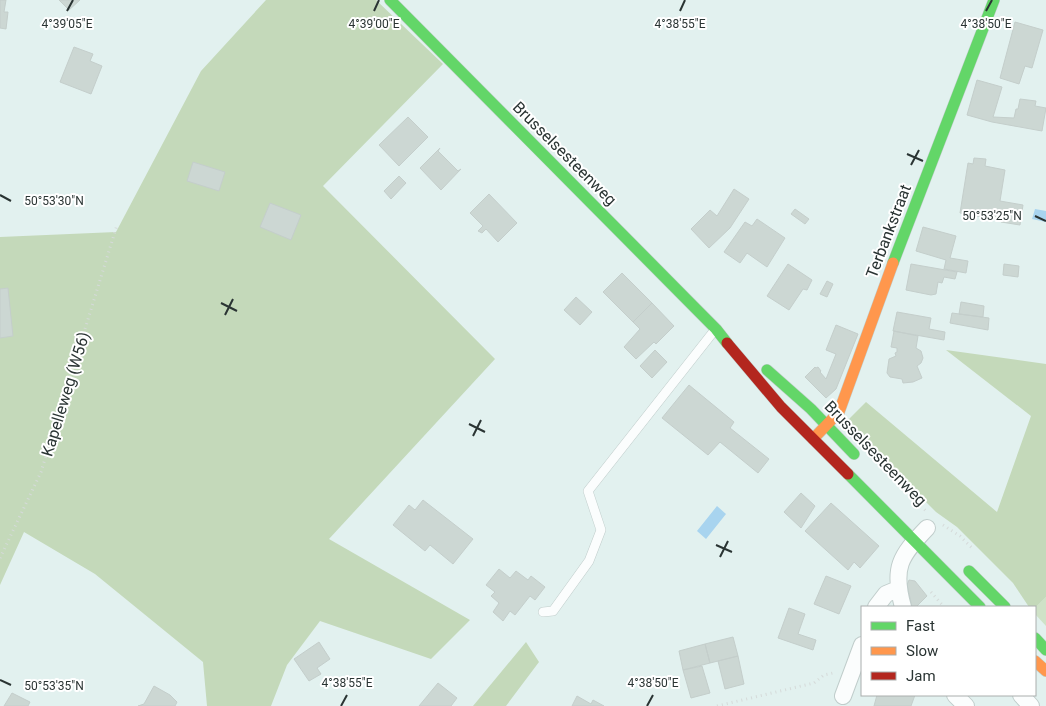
<svg xmlns="http://www.w3.org/2000/svg" width="1046" height="706" viewBox="0 0 1046 706" font-family="Roboto,sans-serif">
  <style>
    .green { fill: #cfe2c7 }
    .forest { fill: #c4d9ba }
    .water { fill: #a8d4ef }
    .building { fill: #ccd7d3; stroke: #c4cecb }
    .lines { fill: none; stroke-linecap: round; stroke-linejoin: round }
    .lane-casing { stroke: #c0cdcb; stroke-width: 10 }
    .street-casing { stroke: #c0cdcb; stroke-width: 18 }
    .fast-casing { stroke: #c0cdcb; stroke-width: 12 }
    .slow-casing { stroke: #c0cdcb; stroke-width: 12 }
    .jam-casing { stroke: #c0cdcb; stroke-width: 12 }
    .path { stroke: #d5dad9; stroke-width: 3; stroke-dasharray: 1 4; stroke-linecap: butt }
    .lane { stroke: #fbfdfd; stroke-width: 9 }
    .street { stroke: #fbfdfd; stroke-width: 16 }
    .fast { stroke: #63d668; stroke-width: 11 }
    .slow { stroke: #ff974d; stroke-width: 11 }
    .jam { stroke: #b3261e; stroke-width: 11 }
    .ticks { fill: none; stroke: #2a3433; stroke-width: 2 }
    .labels { text-anchor: middle; stroke-width: 4; stroke-linejoin: round; paint-order: stroke }
    .street-label { font-size: 16px; fill: #2a3433; stroke: #fff }
    .ticks-label { font-size: 12px; text-anchor: middle; fill: #2a3433; stroke: #fff; stroke-width: 4; stroke-linejoin: round; paint-order: stroke }
  </style>
  <rect width="100%" height="100%" fill="#e2f1ef"/>
  <path class="green" d="M1046,597V626L1035,614V608Z"/>
  <path class="forest" d="M266,0H376L443,64L323,186L495,359L329,539L470,620L431,659L320,621L287,665L271,706H207L203,662L95,574L24,532L0,585V237L116,232L201,71Z
    M946,350L1046,364V597L1035,608L1029,607L1013,583L957,527L936,512L846,422L866,402L997,512L1031,416Z
    M526,642L539,662L506,706H473Z"/>
  <path class="water" d="M1035,209L1046,211V222L1032,219Z
    M717,506L726,514L706,539L697,531Z"/>
  <path class="building" d="M0,0H6L4,12H8L6,29L0,28Z
    M59,0H80L69,10Z
    M1015,22L1043,30L1032,68L1025,66L1019,84L1000,78Z
    M74,47L93,54L90,61L102,66L91,94L60,82Z
    M977,80L1002,87L993,117L1014,118L1016,109H1018L1020,99L1036,101L1035,106L1046,108L1042,131L992,122L967,115Z
    M408,117L428,137L399,166L379,145Z
    M440,148L438,151L458,171L461,169L441,190L420,168Z
    M974,158L986,159L985,166L1005,170L1000,201L1023,205L1020,225L1001,222V219L988,217V218L960,213L968,163L973,164Z
    M193,162L225,172L219,191L187,181Z
    M399,176L406,183L391,199L384,191Z
    M734,189L749,199L730,228L709,248L691,229L710,210L717,216Z
    M489,194L517,223L498,242L486,229L482,233L478,231L483,226L470,213Z
    M270,203L301,215L291,240L260,227Z
    M795,209L809,219L805,224L791,214Z
    M757,219L785,238L767,267L747,253L740,263L724,252L745,222L752,226Z
    M923,227L956,236L950,258L968,261L966,273L944,269L946,260L916,251Z
    M788,264L812,280L807,290L803,289L789,310L767,296Z
    M911,264L957,272L955,279L944,277L942,283L938,282L936,294L931,295L906,290Z
    M1004,264L1019,266L1018,277L1003,275Z
    M622,273L652,303L633,322L603,292Z
    M827,281L833,284L827,297L820,294Z
    M8,288L13,336L0,338V289Z
    M576,297L592,312L580,325L564,310Z
    M961,302L984,306L983,317L959,314Z
    M652,303L674,326L656,344L654,342L636,359L624,347L640,329L633,322Z
    M897,312L931,318L929,329L945,332L944,340L893,331Z
    M952,313L989,318L988,330L950,323Z
    M836,325L858,334L836,389L826,398L805,377L815,367L816,368L818,367L821,371L820,372L826,379L836,354L826,350Z
    M894,331L918,336L916,348L921,351L923,358L921,363L917,366L922,378L913,382L903,383L902,379L890,377L887,373L889,359L896,356L895,353L897,352V348L891,347Z
    M655,350L667,362L652,378L640,366Z
    M689,385L734,422L730,428L769,459L758,473L720,442L708,455L662,418Z
    M801,493L815,506L801,528L784,512Z
    M423,500L473,539L453,564L430,545L425,551L393,525L409,505L415,510Z
    M831,503L879,546L860,568L854,562L848,570L805,531Z
    M499,569L510,578L516,571L528,580L531,576L545,587L535,600L530,596L515,615L510,611L503,621L493,612L499,603L491,596L495,592L486,585Z
    M826,576L851,586L839,614L814,604Z
    M909,580L915,581L927,596L916,607H912L907,585Z
    M789,608L805,614L798,634L816,640L813,650L778,638Z
    M733,637L738,656L710,663L705,644Z
    M319,642L330,659L317,668L321,674L309,681L294,659Z
    M705,644L710,663L683,670L679,651Z
    M738,656L744,684L725,689L718,661Z
    M702,666L710,693L691,698L683,670Z
    M438,683L457,698L451,706H419Z
    M154,686L170,695L177,702L175,706H138L144,704Z
    M12,693L30,702L28,706H4Z
    M877,695H915L911,706H874Z
    M577,696L591,704L593,700L604,706H572Z"/>
  <g class="lines">
    <g class="lane-casing">
      <path id="lane" d="M543,612L553,611L589,561L601,530L588,491L714,331"/>
    </g>
    <g class="street-casing">
      <path id="street" d="M876,607L886,594L898,589
        M903,607C892,568 900,556 927,528
        M955,695L966,706
        M1021,695L1031,706
        M843,696L862,645"/>
    </g>
    <g class="fast-casing">
      <path id="fast" d="M390,0L716,329L727,343
        M893,263L994,0
        M767,370L811,409L854,454
        M848,474L980,607
        M969,571L1005,607
        M1035,638L1046,650"/>
    </g>
    <g class="slow-casing">
      <path id="slow" d="M813,439L839,412L893,263
        M1035,661L1046,671"/>
    </g>
    <g class="jam-casing">
      <path id="jam" d="M727,343L781,407L848,474"/>
    </g>
    <path class="path" d="M876,459L927,512
      M943,525L960,536L973,549
      M0,558L41,472L117,225
      M931,592L944,607
      M717,706L814,683L824,675L833,673"/>
    <use href="#lane" class="lane"/>
    <use href="#street" class="street"/>
    <use href="#fast" class="fast"/>
    <use href="#slow" class="slow"/>
    <use href="#jam" class="jam"/>
  </g>
  <path class="ticks" d="M67,11L73,0M374,11L379,0M680,11L685,0M986,11L992,0M907,154L923,161M911,165L919,150M0,195L11,201M1035,216L1046,221M221,303L237,311M225,315L233,299M469,424L485,432M473,436L481,420M716,545L732,552M720,557L728,541M0,680L11,685M341,706L347,695M647,706L653,695"/>
  <g class="labels">
    <g class="street-label">
      <text transform="translate(565 153) rotate(45)" y="6">Brusselsesteenweg</text>
      <text transform="translate(888 231) rotate(-69)" y="6">Terbankstraat</text>
      <text transform="translate(65 394) rotate(-73)" y="6">Kapelleweg (W56)</text>
      <text transform="translate(876 453) rotate(46)" y="6">Brusselsesteenweg</text>
    </g>
  </g>
  <g class="ticks-label">
    <text x="67" y="28">4°39'05"E</text>
    <text x="374" y="28">4°39'00"E</text>
    <text x="680" y="28">4°38'55"E</text>
    <text x="986" y="28">4°38'50"E</text>
    <text x="54" y="205">50°53'30"N</text>
    <text x="992" y="220">50°53'25"N</text>
    <text x="347" y="687">4°38'55"E</text>
    <text x="653" y="687">4°38'50"E</text>
    <text x="54" y="690">50°53'35"N</text>
  </g>
  <rect x="861" y="606" width="175" height="90" fill="#ffffff" stroke="#aaaead"/>
  <rect x="871" y="622" width="25" height="8" fill="#63d668" stroke="#aaaead"/>
  <text x="906" y="631" font-size="15" fill="#2a3433">Fast</text>
  <rect x="871" y="647" width="25" height="8" fill="#ff974d" stroke="#aaaead"/>
  <text x="906" y="656" font-size="15" fill="#2a3433">Slow</text>
  <rect x="871" y="672" width="25" height="8" fill="#b3261e" stroke="#aaaead"/>
  <text x="906" y="681" font-size="15" fill="#2a3433">Jam</text>
</svg>
